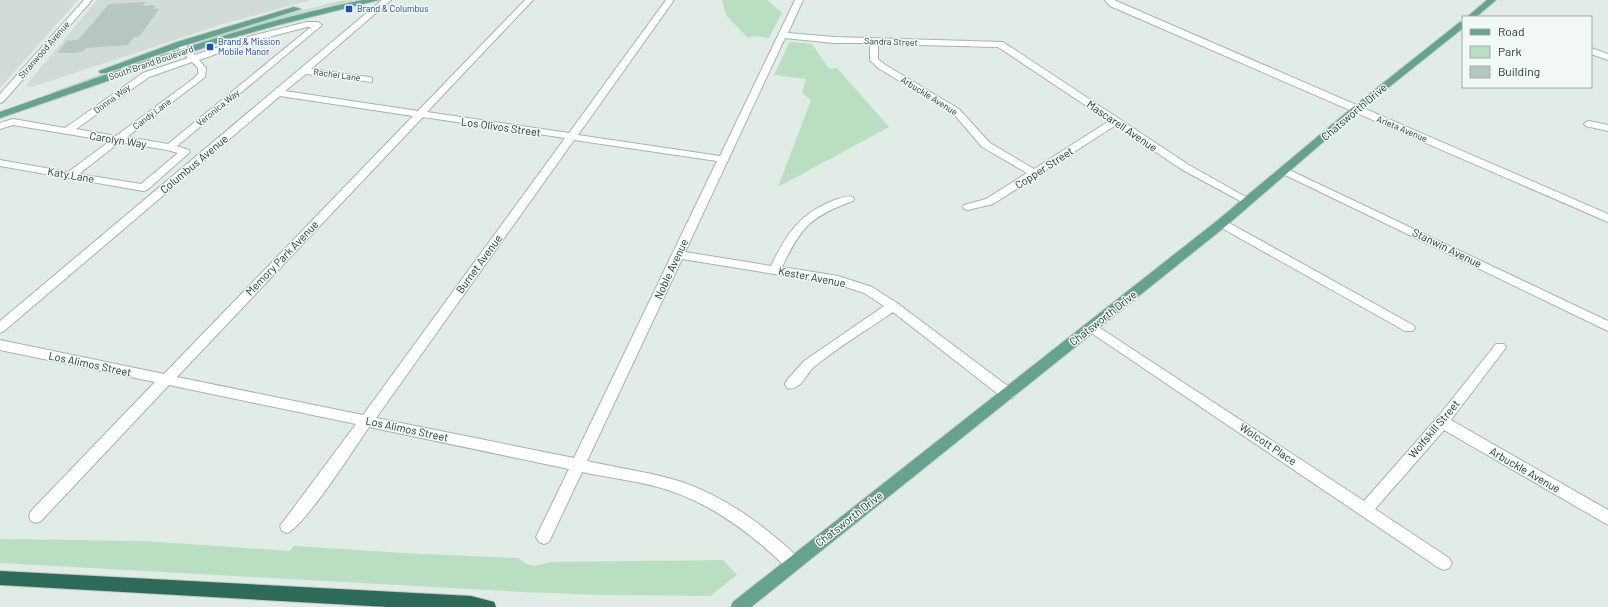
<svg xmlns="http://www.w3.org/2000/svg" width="1608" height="607" viewBox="0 0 1608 607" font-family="Barlow,sans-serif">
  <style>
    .built { fill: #d0dcd5 }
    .green { fill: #badec1 }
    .building { fill: #b7c7bf }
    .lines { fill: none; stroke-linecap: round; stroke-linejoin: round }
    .minor-casing { stroke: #a4b4ae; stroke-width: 2 }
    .major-casing { stroke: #c1c9c6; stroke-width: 2 }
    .highway-casing { stroke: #c1c9c6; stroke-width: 2 }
    .minor { fill: #fff; fill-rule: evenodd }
    .major { fill: #65a28f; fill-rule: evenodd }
    .highway { fill: #2d6a59; fill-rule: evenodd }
    .transit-dot { fill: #1a4fb4; stroke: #f2f8f5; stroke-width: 1.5 }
    .labels { text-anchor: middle; stroke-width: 3; stroke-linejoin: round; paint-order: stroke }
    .far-transit-label { font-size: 9px; fill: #164399; stroke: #f2f8f5; text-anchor: start }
    .far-street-label { font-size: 9px; fill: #213d34; stroke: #f2f8f5 }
    .street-label { font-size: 11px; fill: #213d34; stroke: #f2f8f5 }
  </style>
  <rect width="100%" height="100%" fill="#e1ece7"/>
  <path class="built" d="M0,0H78L0,88Z
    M97,0H311L223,24L32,87L25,86Z"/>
  <path class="green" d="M356,0L314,9L194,44L272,18L341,1Z
    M722,0H767L782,13L769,38L754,36L748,38L726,15Z
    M793,42L812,44L829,69L837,68L889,127L778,187L811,100L802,93L806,79L774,75L789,43Z
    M171,52V53L51,94L50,93L142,59Z
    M0,539L145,541L290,551L294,546L404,553L518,558C533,569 534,566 551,562L723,560L737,575L710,596L602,595L522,592L0,563Z"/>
  <path class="building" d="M146,2L142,6L156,5L153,9H159L139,37H134L128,45L86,48L83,51L75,53H57L67,41L78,40L109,4Z"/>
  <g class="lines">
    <g class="minor-casing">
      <path id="minor" d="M84,0H92L3,102L0,103V94Z
        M382,0H391L311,69L369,77L372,78V82L306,74L285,91L418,111L525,0H533L427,112L569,133L666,0H674L578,135L720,156L795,0H803L788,33L834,37L1003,42L1189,165L1253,201L1248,204L1244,203L1181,169L1116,125L993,204L968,210L964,209L963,207L964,205L986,199L1027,173L982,147L953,113L878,68L870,60V43H834L785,38L685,252L771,266C787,233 800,213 835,200C841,198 847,195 853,197L854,199L853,201C811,216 801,227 782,267L838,276L872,287L897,303L1013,390L1015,394L1013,398L1008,399L1003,398L893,312C867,330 838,347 814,367C806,374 800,392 787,388L785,384L787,380L804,361L884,306L864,293L837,284L682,259L587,461C614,467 642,471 668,478C705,487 746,512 775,537C783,544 795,552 800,563L797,568L792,570L787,568C753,535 714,505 668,490C641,481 610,478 582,472L549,542L544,544L539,542L536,537L569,469L369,427C356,446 304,527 287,533L282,531L280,526L356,424L169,385L41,521L36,523L31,521L29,516L31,511L155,382L0,350V340L164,374L413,116L280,96L4,331L0,333V321ZM878,44L998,47L1109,121L1034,169L990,143L959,109L884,64L878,59ZM423,117L565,138L363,415L177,377ZM574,140L717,161L574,458L376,418Z
        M1105,0H1114L1608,214V222L1110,6Z
        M307,22H318L322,25L177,146L189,150L190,152L147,190L143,191L0,166V160L68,172L110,141L13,125L0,129V123L13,119L65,128L143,73L188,58L177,46V42H183L195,55L251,36ZM307,27H311L168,144L127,137L205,77L206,68L199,60L257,40ZM192,62L198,68V74L193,79L116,136L76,129L149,77ZM120,142L167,150L178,153L141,184L79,174Z
        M1591,48L1608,54V60L1591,54Z
        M1589,121L1608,125V131L1586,126L1584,124L1586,122Z
        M1285,168L1608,321V331L1281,173L1280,171Z
        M1222,219L1413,325L1415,328L1413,331H1405L1218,226L1217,223L1218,220Z
        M1091,322L1364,501L1437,418L1496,344H1504L1506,347L1504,350L1451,420L1608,510V525L1444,430L1375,509L1449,558L1452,563L1449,568L1444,570L1439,568L1087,330L1085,327L1087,324Z"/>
    </g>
    <g class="major-casing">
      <path id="major" d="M363,0H379L282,24L235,37L0,118V112C120,70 239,25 363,0Z
        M1487,0H1496L1476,17H1467Z
        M294,7L301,9L183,46L106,73H100L99,71L177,42Z
        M1460,22H1463V28L1359,111L1226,226L751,607H731L733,602L1218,220L1353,107Z"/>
    </g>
    <g class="highway-casing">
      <path id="highway" d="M0,571L471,596L494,602L496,607H388L0,585Z"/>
    </g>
    <use href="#minor" class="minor"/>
    <use href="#major" class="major"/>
    <use href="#highway" class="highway"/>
  </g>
  <g class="transit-dot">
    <rect x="345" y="5" width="8" height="8" rx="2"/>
    <rect x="206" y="43" width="8" height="8" rx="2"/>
  </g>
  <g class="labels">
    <g class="far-transit-label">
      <text x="357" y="12">Brand &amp; Columbus</text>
      <text x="218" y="45">Brand &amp; Mission<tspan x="218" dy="10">Mobile Manor</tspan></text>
    </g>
    <g class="far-street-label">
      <text transform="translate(891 42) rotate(2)" y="3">Sandra Street</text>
      <text transform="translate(44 50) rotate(-49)" y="3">Stranwood Avenue</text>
      <text transform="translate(151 63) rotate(-19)" y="3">South Brand Boulevard</text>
      <text transform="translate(337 75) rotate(8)" y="3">Rachel Lane</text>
      <text transform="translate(929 96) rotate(32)" y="3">Arbuckle Avenue</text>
      <text transform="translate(112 99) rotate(-36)" y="3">Donna Way</text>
      <text transform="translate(218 108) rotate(-39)" y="3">Veronica Way</text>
      <text transform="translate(152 114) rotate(-37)" y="3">Candy Lane</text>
      <text transform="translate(1402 129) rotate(23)" y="3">Arleta Avenue</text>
    </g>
    <g class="street-label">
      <text transform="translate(1354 112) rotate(-40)" y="4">Chatsworth Drive</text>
      <text transform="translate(1122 126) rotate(34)" y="4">Mascarell Avenue</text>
      <text transform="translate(501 127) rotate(8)" y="4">Los Olivos Street</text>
      <text transform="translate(118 140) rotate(9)" y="4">Carolyn Way</text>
      <text transform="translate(194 164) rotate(-40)" y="4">Columbus Avenue</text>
      <text transform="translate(1044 168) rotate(-33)" y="4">Copper Street</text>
      <text transform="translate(71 175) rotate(10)" y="4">Katy Lane</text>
      <text transform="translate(1447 248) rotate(26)" y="4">Stanwin Avenue</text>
      <text transform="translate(282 258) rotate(-46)" y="4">Memory Park Avenue</text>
      <text transform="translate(479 264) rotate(-54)" y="4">Burnet Avenue</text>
      <text transform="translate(671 269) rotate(-65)" y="4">Noble Avenue</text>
      <text transform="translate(812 277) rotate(11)" y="4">Kester Avenue</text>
      <text transform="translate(1103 318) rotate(-38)" y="4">Chatsworth Drive</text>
      <text transform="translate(90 364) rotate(12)" y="4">Los Alimos Street</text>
      <text transform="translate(407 429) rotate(12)" y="4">Los Alimos Street</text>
      <text transform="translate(1434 429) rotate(-50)" y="4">Wolfskill Street</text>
      <text transform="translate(1268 444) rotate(34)" y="4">Wolcott Place</text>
      <text transform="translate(1525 470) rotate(30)" y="4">Arbuckle Avenue</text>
      <text transform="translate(849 519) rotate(-38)" y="4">Chatsworth Drive</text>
    </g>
  </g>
  <rect x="1462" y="16" width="130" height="72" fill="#f2f8f5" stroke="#9eada8"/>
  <rect x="1470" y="29" width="20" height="6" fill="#65a28f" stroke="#9eada8"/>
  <text x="1498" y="36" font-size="12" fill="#213d34">Road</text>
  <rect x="1470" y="46" width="20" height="12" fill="#badec1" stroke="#9eada8"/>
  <text x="1498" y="56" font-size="12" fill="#213d34">Park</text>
  <rect x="1470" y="66" width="20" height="12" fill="#b7c7bf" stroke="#9eada8"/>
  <text x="1498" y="76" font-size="12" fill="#213d34">Building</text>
</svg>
